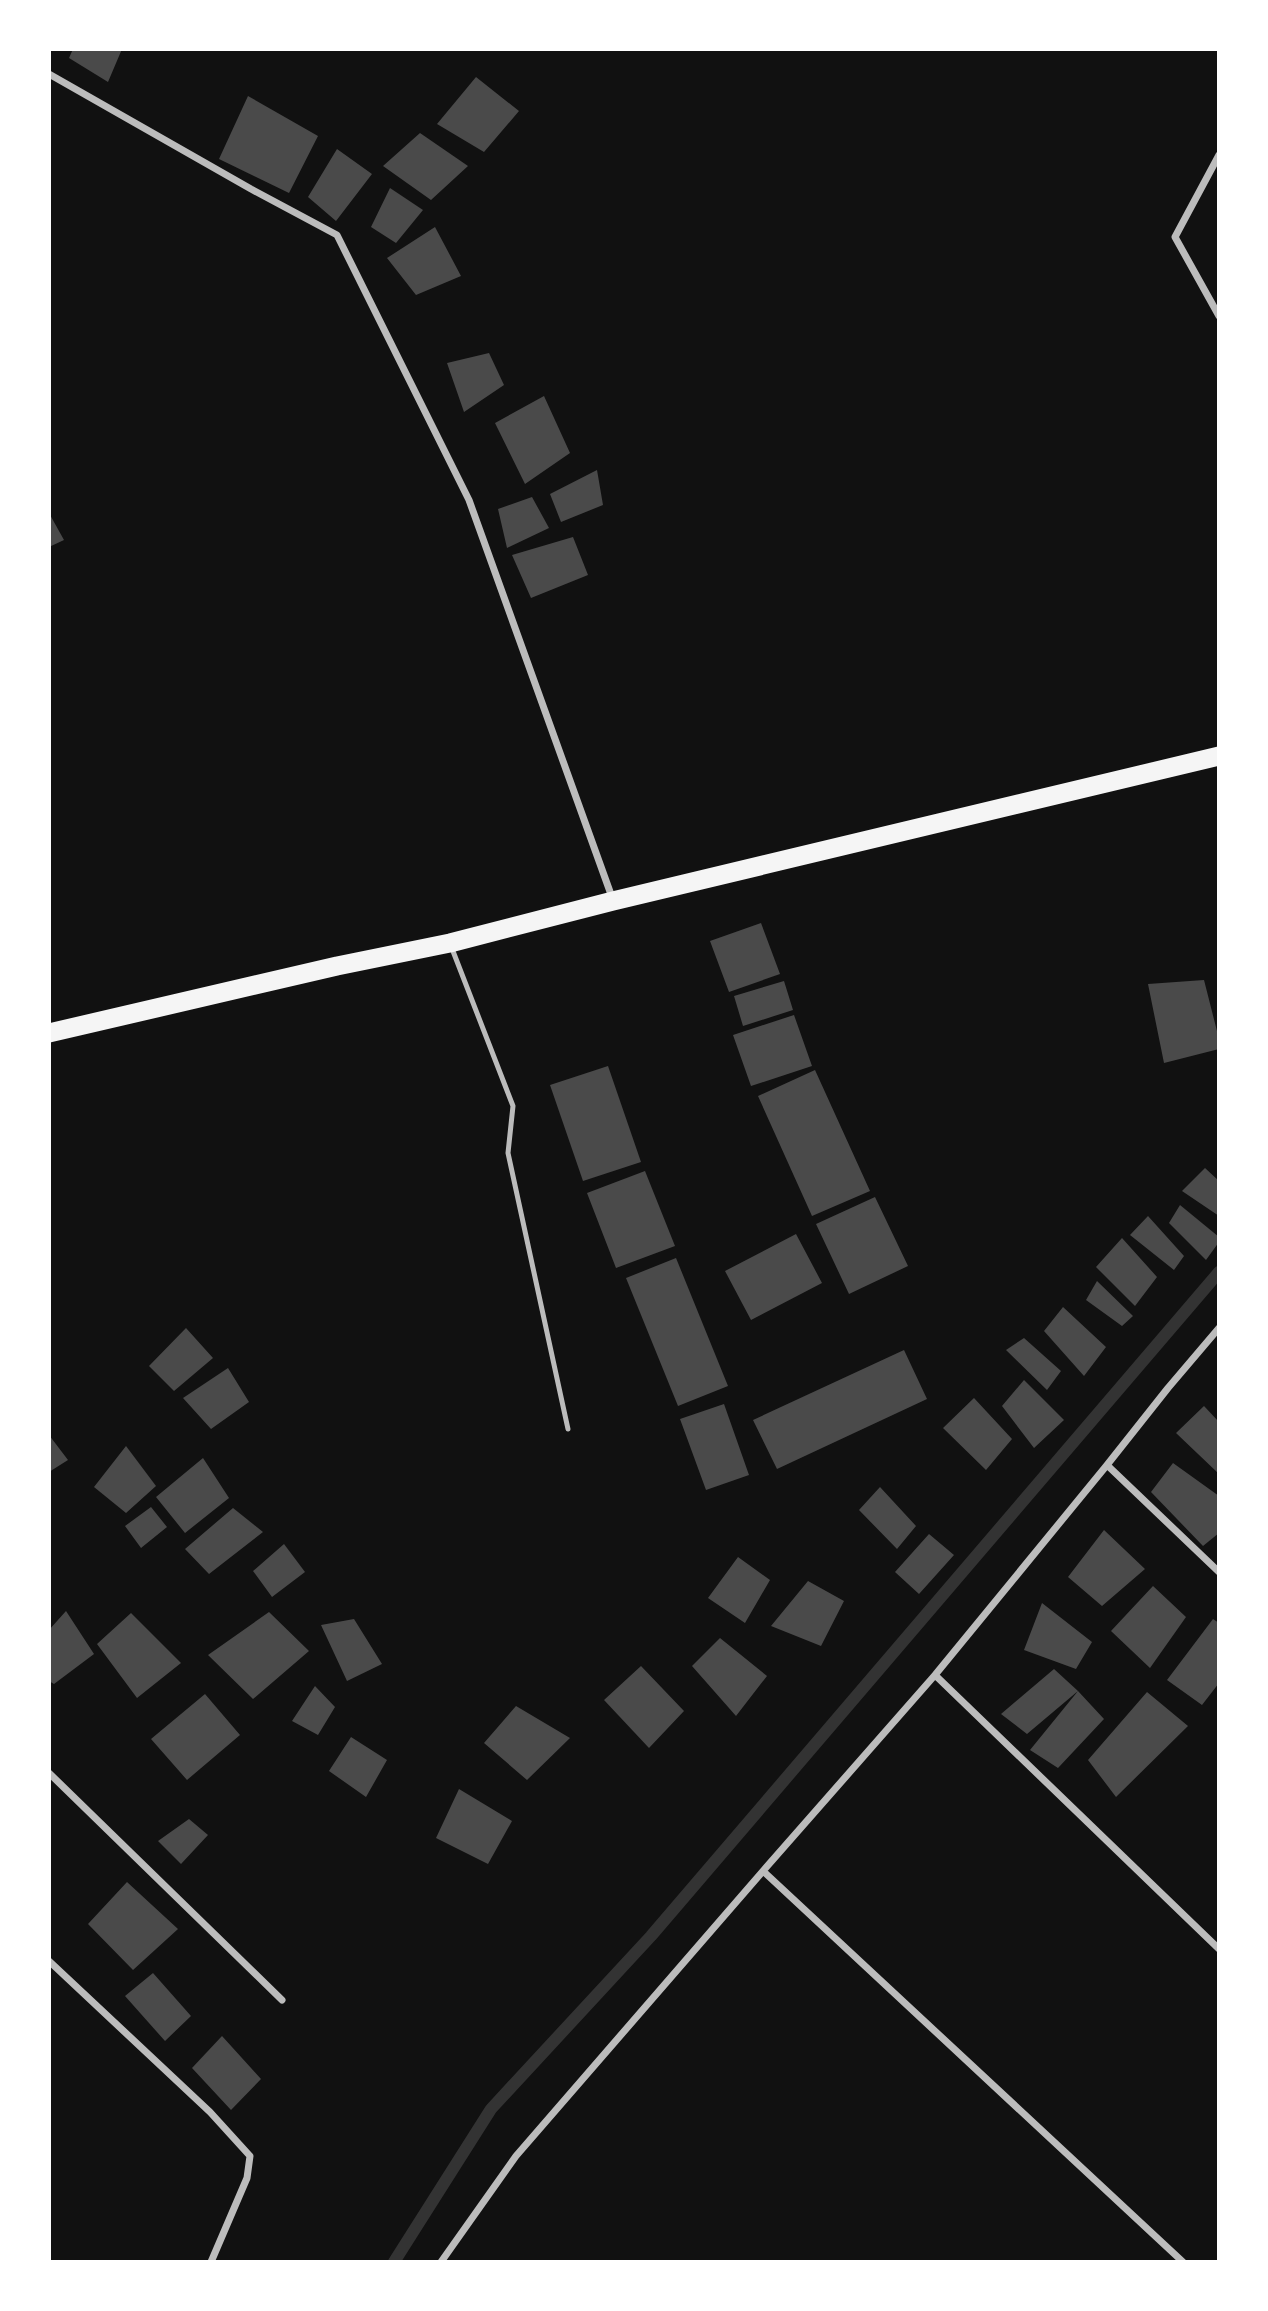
<svg xmlns="http://www.w3.org/2000/svg" width="1268" height="2311" viewBox="0 0 1268 2311" font-family="'Varela Round',sans-serif">
  <style>
    .lines { fill: none; stroke-linecap: round; stroke-linejoin: round }
    .stream { stroke: #333; stroke-width: 12 }
    .building { fill: #4a4a4a }
    .service { stroke: #bcbcbc; stroke-width: 5 }
    .minor { stroke: #bcbcbc; stroke-width: 7 }
    .trunk { stroke: #f5f5f5; stroke-width: 19 }
  </style>
  <rect width="100%" height="100%" fill="#111"/>
  <g class="lines">
    <path class="stream" d="M394,2262L491,2109L651,1936L1219,1272"/>
  </g>
  <path class="building" d="M73,49H122L108,82L69,58Z
    M476,77L519,111L484,152L437,124Z
    M248,96L318,136L289,193L219,159Z
    M420,133L468,166L431,200L383,166Z
    M337,149L372,174L336,221L308,197Z
    M390,188L423,210L396,243L371,227Z
    M435,227L461,276L416,295L387,258Z
    M489,353L504,385L464,412L447,363Z
    M544,396L570,453L525,484L495,423Z
    M597,470L603,505L561,522L550,494Z
    M532,497L549,528L507,548L498,509Z
    M49,513L64,540L49,547Z
    M573,537L588,575L531,598L512,555Z
    M761,923L780,974L729,992L710,941Z
    M1204,980L1219,1039V1049L1164,1063L1148,984Z
    M784,981L793,1010L743,1026L734,996Z
    M794,1015L812,1066L751,1086L733,1035Z
    M608,1066L641,1162L583,1181L550,1085Z
    M815,1070L870,1191L812,1216L758,1096Z
    M1205,1168L1219,1181V1216L1182,1191Z
    M645,1171L675,1246L616,1268L587,1193Z
    M875,1197L908,1266L849,1294L816,1224Z
    M1180,1205L1219,1237V1242L1206,1260L1169,1223Z
    M1148,1216L1184,1256L1174,1270L1130,1235Z
    M796,1234L822,1283L751,1320L725,1271Z
    M1122,1238L1157,1277L1135,1306L1096,1267Z
    M676,1258L728,1386L678,1406L626,1278Z
    M1097,1281L1133,1316L1122,1326L1086,1300Z
    M1063,1307L1106,1347L1084,1376L1044,1331Z
    M186,1328L213,1358L174,1391L149,1366Z
    M1024,1338L1061,1371L1047,1390L1006,1350Z
    M904,1350L927,1399L777,1469L753,1420Z
    M228,1368L249,1402L211,1429L183,1398Z
    M1024,1380L1064,1420L1034,1448L1002,1406Z
    M974,1398L1012,1439L986,1470L943,1428Z
    M724,1404L749,1475L706,1490L680,1419Z
    M1204,1406L1219,1422V1474L1176,1433Z
    M49,1435L68,1460L49,1472Z
    M126,1446L156,1486L126,1513L94,1487Z
    M203,1458L229,1498L185,1533L156,1497Z
    M1173,1463L1219,1496V1533L1203,1546L1151,1492Z
    M880,1487L916,1526L897,1549L859,1510Z
    M151,1507L167,1527L141,1548L125,1526Z
    M233,1508L263,1532L209,1574L185,1549Z
    M1104,1530L1145,1569L1102,1606L1068,1577Z
    M929,1534L954,1555L919,1594L895,1572Z
    M284,1544L305,1572L272,1597L253,1571Z
    M738,1557L770,1580L745,1623L708,1598Z
    M808,1581L844,1601L821,1646L771,1626Z
    M1153,1586L1186,1617L1150,1668L1111,1631Z
    M1042,1603L1092,1642L1076,1669L1024,1650Z
    M66,1611L94,1654L54,1684L49,1681V1630Z
    M269,1612L309,1651L253,1699L208,1655Z
    M131,1613L181,1663L137,1698L97,1644Z
    M354,1619L382,1664L347,1681L321,1625Z
    M1213,1619L1219,1623V1683L1202,1705L1167,1680Z
    M720,1638L767,1676L736,1716L692,1666Z
    M641,1666L684,1711L649,1748L604,1700Z
    M1054,1669L1078,1691L1027,1734L1001,1714Z
    M315,1686L335,1707L318,1735L292,1721Z
    M1078,1691L1104,1719L1058,1768L1030,1750Z
    M1147,1692L1188,1726L1116,1797L1088,1760Z
    M205,1694L240,1735L187,1780L151,1739Z
    M516,1706L570,1738L527,1780L484,1743Z
    M351,1737L387,1760L366,1797L329,1771Z
    M459,1789L512,1821L488,1864L436,1838Z
    M189,1819L208,1835L181,1864L158,1841Z
    M127,1882L178,1929L133,1970L88,1924Z
    M153,1973L191,2016L165,2041L125,1996Z
    M222,2036L261,2079L231,2110L192,2068Z"/>
  <g class="lines">
    <path class="service" d="M451,946L513,1106L508,1153L568,1429"/>
    <path class="minor" d="M49,74L251,189L337,235L469,500L613,900
      M1219,155L1175,237L1219,316
      M1219,1328L1168,1388L1107,1465L1219,1572
      M1107,1465L935,1675L763,1871L1183,2262
      M935,1675L1219,1949
      M49,1773L282,2000
      M49,1961L210,2112L250,2156L247,2178L211,2262
      M441,2262L516,2156L763,1871"/>
    <path class="trunk" d="M49,1033L337,966L450,943L613,901L1219,756"/>
  </g>
  <rect width="1268" height="2311" fill="none" stroke="#ffffff" stroke-width="102"/>
</svg>
